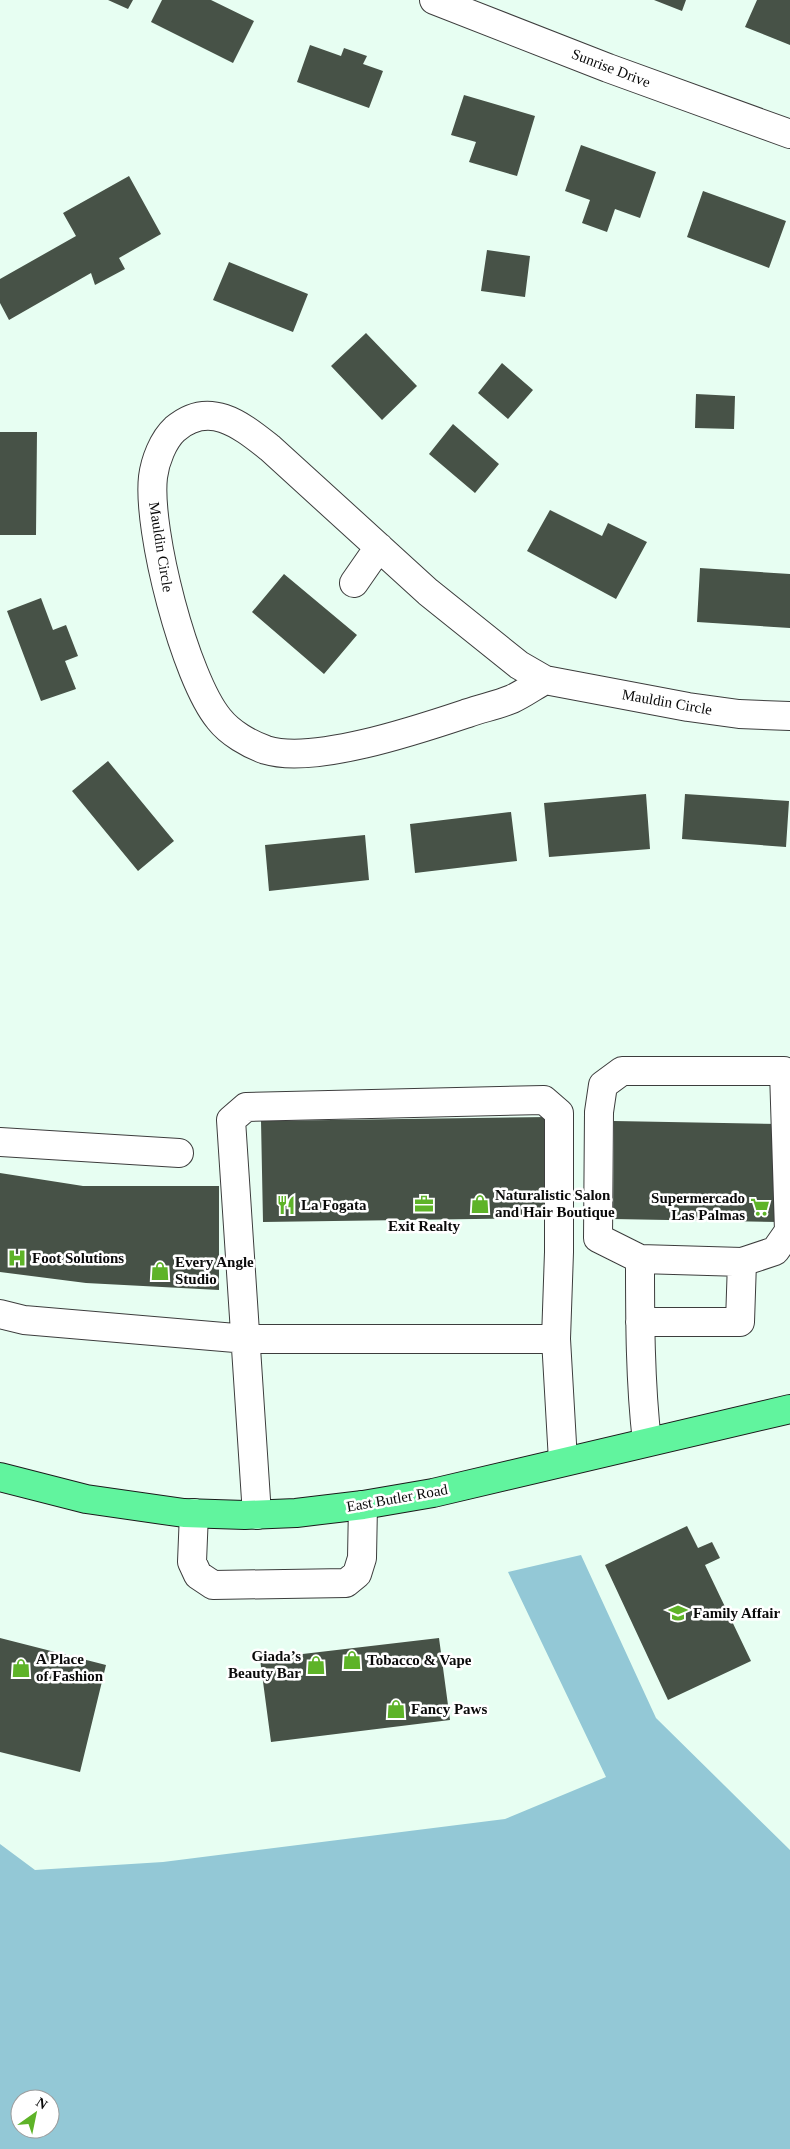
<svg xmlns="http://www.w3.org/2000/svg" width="790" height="2149" viewBox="0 0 790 2149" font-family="'Times New Roman',serif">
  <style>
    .forest { fill: #93c8d6; fill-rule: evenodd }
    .building { fill: #475247 }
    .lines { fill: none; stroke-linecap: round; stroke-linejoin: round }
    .minor-casing { stroke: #3d3d3d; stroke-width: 30 }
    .major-casing { stroke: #1b1b1b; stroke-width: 30 }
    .minor { stroke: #fff; stroke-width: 28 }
    .major { stroke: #61f49e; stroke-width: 28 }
    .labels { text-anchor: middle; stroke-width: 5; stroke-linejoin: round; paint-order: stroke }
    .street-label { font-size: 15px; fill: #0a0a0a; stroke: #fff }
    .poi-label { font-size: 15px; font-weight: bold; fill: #0a0a0a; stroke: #fff; text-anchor: start }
  </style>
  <rect width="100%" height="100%" fill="#e7fef2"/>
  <path class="forest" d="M581,1555L656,1718L790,1850V2149H0V1844L35,1870L163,1862L505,1819L606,1777L508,1572ZM20,2099H50V2129H20Z"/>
  <path class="building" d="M108,0H133L128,9Z
    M162,0H211L254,21L233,63L151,22Z
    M654,0H686L682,11Z
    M757,0H790V45L745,27Z
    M310,45L341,56L344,48L367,56L363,64L383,71L369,108L297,82Z
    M464,95L535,116L517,176L469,162L476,142L451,135Z
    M581,145L656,172L640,218L615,209L607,232L582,223L590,200L565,191Z
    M129,176L161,234L119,258L125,269L95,285L91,273L9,320L0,303V279L76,236L63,213Z
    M703,191L786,221L769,268L687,237Z
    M487,250L530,256L525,297L481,291Z
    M229,262L308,294L293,332L213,300Z
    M366,333L417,386L382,420L331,366Z
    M502,363L533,390L508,419L478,393Z
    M696,394L735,396L734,429L695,428Z
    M453,424L499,464L475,493L429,454Z
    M0,432H37L36,535H0Z
    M550,510L602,536L608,523L647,542L616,599L527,551Z
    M700,568L790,574V628L697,622Z
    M284,574L357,635L324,674L252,612Z
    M41,598L53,630L66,625L78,656L65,661L76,689L41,701L7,611Z
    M108,761L174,841L138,871L72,791Z
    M646,794L650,849L549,857L544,803Z
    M685,794L789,801L786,847L682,839Z
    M511,812L517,861L415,873L410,824Z
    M365,835L369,880L269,891L265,845Z
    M549,1117L551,1218L263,1222L261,1121Z
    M614,1121L781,1124L779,1222L613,1219Z
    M0,1173L83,1186H219V1290L86,1283L0,1272Z
    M687,1526L698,1548L712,1542L720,1558L705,1565L751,1661L668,1700L605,1565Z
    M0,1638L106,1665L80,1772L0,1752Z
    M439,1638L450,1720L271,1742L260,1659Z"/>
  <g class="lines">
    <g class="minor-casing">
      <path id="minor" d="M434,0L608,68L790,134
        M354,583L379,547
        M545,680C534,686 523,694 512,699C498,705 482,708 468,713C420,729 314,765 266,750C249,744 230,733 219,719C185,678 147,530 153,477C155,461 163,440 175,429C210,399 242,426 270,448L428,592L519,665L545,680L688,707L739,714L790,716
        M0,1142L179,1153
        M640,1259L598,1238L599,1112L603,1085L622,1071H784L789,1231L775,1251L742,1262
        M0,1314L24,1320L247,1339H556
        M640,1322H740L742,1262L640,1259C640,1320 640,1381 647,1442
        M194,1513L192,1562L198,1575L213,1585L346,1583L357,1574L362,1558L363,1505
        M257,1515L231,1120L246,1107L544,1100L559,1113V1252L556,1339L563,1461"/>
    </g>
    <g class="major-casing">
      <path id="major" d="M0,1477L86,1499L184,1513L245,1515L296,1513L363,1505L433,1493L790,1409"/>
    </g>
    <use href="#minor" class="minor"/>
    <use href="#major" class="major"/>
  </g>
  <defs>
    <g id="office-bare" transform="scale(1.5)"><path d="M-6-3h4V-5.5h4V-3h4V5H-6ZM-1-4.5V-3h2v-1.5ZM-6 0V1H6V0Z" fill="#5eb328" stroke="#fff" stroke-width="2.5" paint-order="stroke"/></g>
    <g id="shop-bare" transform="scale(1.5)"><path d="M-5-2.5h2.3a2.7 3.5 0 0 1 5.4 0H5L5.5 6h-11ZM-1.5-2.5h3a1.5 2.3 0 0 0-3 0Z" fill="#5eb328" stroke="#fff" stroke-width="2.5" paint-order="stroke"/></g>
    <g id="restaurant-bare" transform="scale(1.5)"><path d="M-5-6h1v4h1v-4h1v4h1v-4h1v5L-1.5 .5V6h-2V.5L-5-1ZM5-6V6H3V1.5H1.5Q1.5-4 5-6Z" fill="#5eb328" stroke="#fff" stroke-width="2.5" paint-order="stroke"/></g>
    <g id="supermarket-bare" transform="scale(1.5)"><path d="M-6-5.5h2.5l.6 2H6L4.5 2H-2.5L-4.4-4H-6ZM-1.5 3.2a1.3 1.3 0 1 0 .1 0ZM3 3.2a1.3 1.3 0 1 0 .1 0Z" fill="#5eb328" stroke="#fff" stroke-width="2.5" paint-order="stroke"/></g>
    <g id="hospital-bare" transform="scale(1.5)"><path d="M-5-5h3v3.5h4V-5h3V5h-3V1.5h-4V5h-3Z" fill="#5eb328" stroke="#fff" stroke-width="2.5" paint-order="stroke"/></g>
    <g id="school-bare" transform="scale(1.5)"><path d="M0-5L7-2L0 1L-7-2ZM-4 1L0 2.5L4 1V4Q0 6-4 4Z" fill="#5eb328" stroke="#fff" stroke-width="2.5" paint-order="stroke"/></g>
  </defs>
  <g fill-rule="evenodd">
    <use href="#office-bare" x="424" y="1204"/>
    <use href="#shop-bare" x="480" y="1204"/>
    <use href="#restaurant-bare" x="286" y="1205"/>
    <use href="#supermarket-bare" x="760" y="1207"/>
    <use href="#hospital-bare" x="17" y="1258"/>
    <use href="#shop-bare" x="160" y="1271"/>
    <use href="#school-bare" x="678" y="1613"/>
    <use href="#shop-bare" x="352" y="1660"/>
    <use href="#shop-bare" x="316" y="1665"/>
    <use href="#shop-bare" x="21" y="1668"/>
    <use href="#shop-bare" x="396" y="1709"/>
  </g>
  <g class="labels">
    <g class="street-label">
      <text transform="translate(611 68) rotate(21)" y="5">Sunrise Drive</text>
      <text transform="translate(161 547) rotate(81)" y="5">Mauldin Circle</text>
      <text transform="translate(667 702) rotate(10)" y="5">Mauldin Circle</text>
      <text transform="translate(397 1498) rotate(-10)" y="5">East Butler Road</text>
    </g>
    <g class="poi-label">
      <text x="495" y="1200">Naturalistic Salon<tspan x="495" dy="17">and Hair Boutique</tspan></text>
      <text x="745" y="1203" text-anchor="end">Supermercado<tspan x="745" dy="17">Las Palmas</tspan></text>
      <text x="301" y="1210">La Fogata</text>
      <text x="424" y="1231" text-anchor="middle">Exit Realty</text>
      <text x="32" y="1263">Foot Solutions</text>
      <text x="175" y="1267">Every Angle<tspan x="175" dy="17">Studio</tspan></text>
      <text x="693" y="1618">Family Affair</text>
      <text x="301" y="1661" text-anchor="end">Giada’s<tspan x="301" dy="17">Beauty Bar</tspan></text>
      <text x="36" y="1664">A Place<tspan x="36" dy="17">of Fashion</tspan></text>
      <text x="367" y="1665">Tobacco &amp; Vape</text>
      <text x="411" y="1714">Fancy Paws</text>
    </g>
  </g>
  <g transform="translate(35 2114) rotate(33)"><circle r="24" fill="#ffffff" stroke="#9d9d9d"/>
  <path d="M0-4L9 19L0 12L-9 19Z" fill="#5eb328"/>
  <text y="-8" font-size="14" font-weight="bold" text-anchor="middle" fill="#0a0a0a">N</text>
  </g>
</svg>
